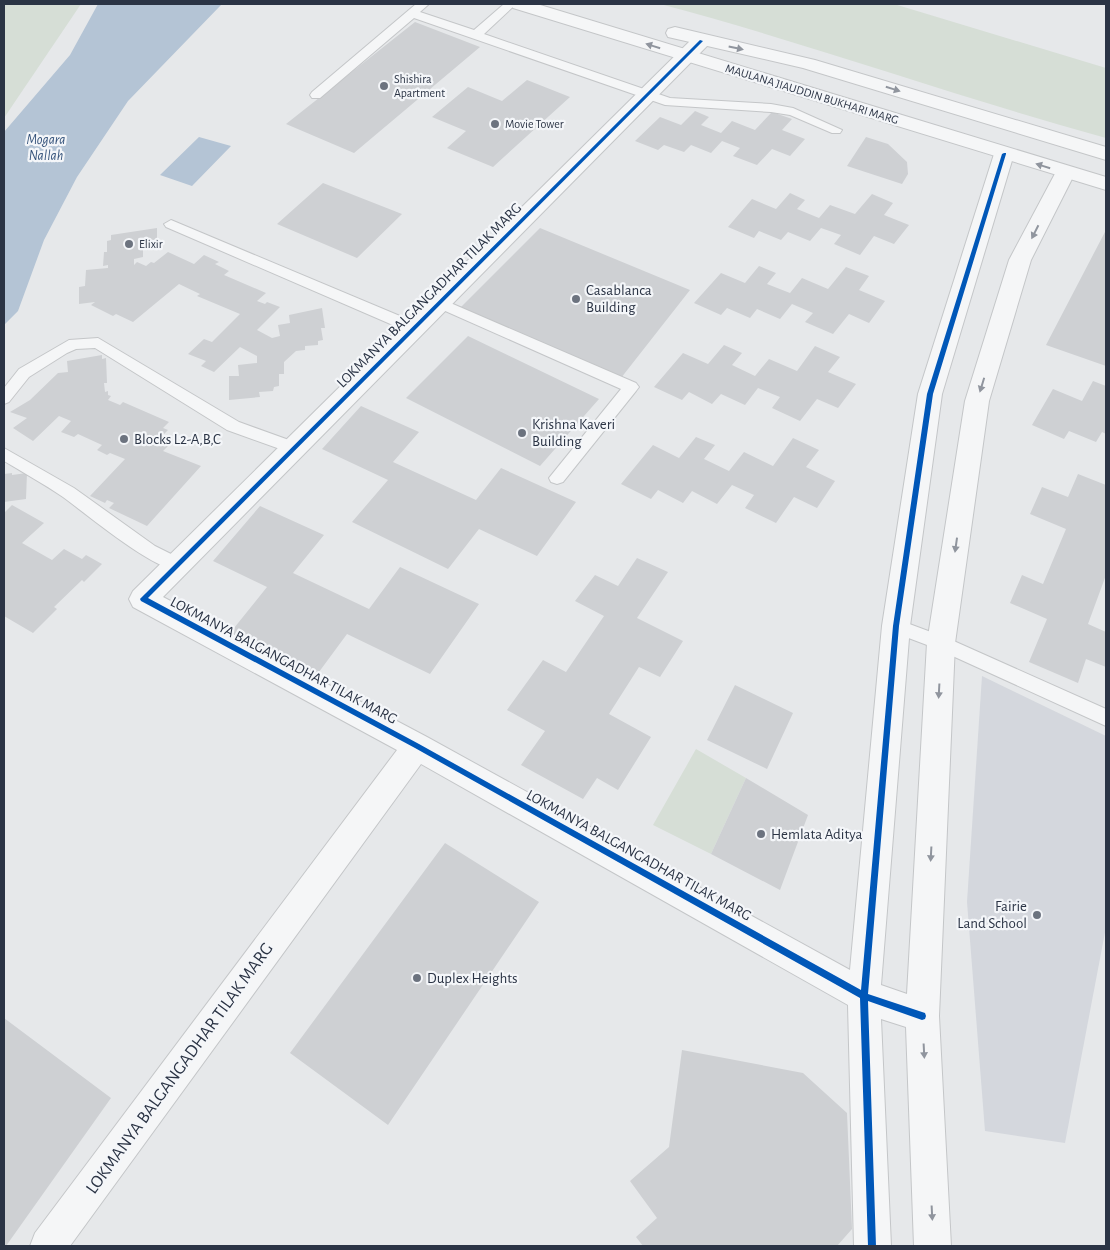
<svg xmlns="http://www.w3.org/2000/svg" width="1110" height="1250" viewBox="0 0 1110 1250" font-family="'Alegreya Sans',sans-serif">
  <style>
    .built { fill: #d4d7dd }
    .green { fill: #d6ded6 }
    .water { fill: #b4c4d5 }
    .building { fill: #ced0d3 }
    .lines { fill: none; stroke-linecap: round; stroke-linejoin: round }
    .service-casing { stroke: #c4c6c8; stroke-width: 2 }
    .minor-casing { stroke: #c4c6c8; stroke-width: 2 }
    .tertiary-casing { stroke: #c4c6c8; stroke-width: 2 }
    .service { fill: #f5f6f7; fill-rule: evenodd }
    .minor { fill: #f5f6f7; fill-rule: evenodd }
    .tertiary { fill: #f5f6f7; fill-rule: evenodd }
    .cycleway-casing { stroke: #f4f6f9; stroke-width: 3 }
    .cycleway { fill: #0057b8; fill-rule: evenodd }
    .oneway { fill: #90959e }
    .poi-dot { fill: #6c737f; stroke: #f4f6f9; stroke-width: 2 }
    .labels { text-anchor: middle; stroke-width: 4.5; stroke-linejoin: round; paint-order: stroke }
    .far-poi-label { font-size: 12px; fill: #2b3445; stroke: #f4f6f9; text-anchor: start }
    .far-street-label { font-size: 12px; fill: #2b3445; stroke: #f4f6f9 }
    .far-water-label { font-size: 14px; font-style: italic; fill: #34527a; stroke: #f4f6f9 }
    .poi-label { font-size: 15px; fill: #2b3445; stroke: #f4f6f9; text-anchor: start }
    .street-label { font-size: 15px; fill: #2b3445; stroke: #f4f6f9 }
    .near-street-label { font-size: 18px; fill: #2b3445; stroke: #f4f6f9 }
  </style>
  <rect width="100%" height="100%" fill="#e6e8ea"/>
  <path class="built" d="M982,676L1106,736V927L1065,1143L985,1131L967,902Z"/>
  <path class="green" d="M4,4H81L4,118Z
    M660,4H894L1106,68V138C957,97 811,44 660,4Z
    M696,749L746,778L711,854L653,825Z"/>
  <path class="water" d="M98,4H222L128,101L77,177L44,240L18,311L4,325V132L70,55Z
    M199,137L231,146L192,186L160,175Z"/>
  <path class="building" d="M415,22L480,47L354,153L286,124Z
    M527,80L570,97L493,167L447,148L466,131L432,117L468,87L502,101Z
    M695,111L709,117L701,125L721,133L732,121L755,130L772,112L792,119L782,130L805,139L790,156L772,149L757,165L733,156L740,148L722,141L711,153L691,145L684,152L664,145L658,150L635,141L660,117L681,125Z
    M866,137L888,144L907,162L908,174L902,184L847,166Z
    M323,183L402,214L357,258L277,224Z
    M790,193L805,200L797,209L819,218L830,205L855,214L872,194L893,203L884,215L909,225L894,244L874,236L860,255L834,244L841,235L821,228L810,241L788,232L781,240L759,231L754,238L728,227L752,199L776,209Z
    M157,228V239L154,240V247L143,248V257L134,259V265L137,262L146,266L151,262L154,263L168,252L194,264L204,255L219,262L215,264L229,271L224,275L266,293L257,301L265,304L267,302L280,307L257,330L272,338L280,336L278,325L290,323L289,315L322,308L325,328H321L323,340L318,341V345L305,346V350L296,351L284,362V374H279V386L274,387L273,391L259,392L260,397L229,400V376H239L238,365L257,363V356L240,347L214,372L201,366L206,361L188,354L204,339L212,342L240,314L197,296L200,294L179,284L133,322L116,314L113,316L91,305L95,302L79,304V287L85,286L86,270L108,268V265L103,266L104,252H107V241L111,240V235Z
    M540,228L690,290L621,378L460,308Z
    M1106,230V366L1046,345Z
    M759,266L776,273L767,284L790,293L802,278L828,289L846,267L869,276L859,290L885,301L869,323L849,314L833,334L805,322L813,313L792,304L780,319L757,309L750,318L727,308L721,315L694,303L721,273L745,283Z
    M468,336L599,399L540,466L406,398Z
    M724,345L742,353L732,365L755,376L769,359L797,371L815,346L840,357L828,372L856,384L838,408L817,399L800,421L772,408L780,397L758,388L745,405L721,394L712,404L689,392L682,400L654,387L683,353L708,364Z
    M102,355V359L106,358L107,383H104L105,392L108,391V395L111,396L108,400L120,405L123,402L169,422L163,428L168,430L158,440L169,445L163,451L201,466L147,526L109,508L114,503L107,500L105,503L90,496L125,459L110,453L107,455L97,450L102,445L78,434L74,437L61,432L71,421L59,416L33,441L13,428L27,418L10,412L30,400L58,373L68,372L67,361Z
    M1093,381L1106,386V434L1102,432L1096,442L1069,431L1064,439L1032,425L1053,389L1082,401Z
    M361,406L419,432L393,462L476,500L501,468L576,502L537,556L479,529L448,569L352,522L388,480L322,449Z
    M696,437L715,445L704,459L729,471L744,452L773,466L793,438L819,450L806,467L835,481L817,508L794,497L776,523L745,508L754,495L732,485L717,504L692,491L683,503L658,490L651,499L621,484L653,445L679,458Z
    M12,473V475L27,473L26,499L4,502V474Z
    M1078,474L1106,485V575L1088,624L1106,632V667L1086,659L1078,683L1029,662L1047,619L1010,603L1022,575L1043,584L1066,529L1030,514L1042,487L1068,497Z
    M12,505L44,523L22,543L52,560L64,549L82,559L86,555L102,564L84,582L82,580L54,607L57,609L33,633L4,616V513Z
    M260,506L324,535L293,573L369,609L400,567L479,604L430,674L347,634L316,676L230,633L267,587L213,561Z
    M637,558L668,572L637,618L683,641L660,677L639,667L609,714L651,737L618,790L597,778L583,799L521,765L545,731L507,710L543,660L566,672L604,616L575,601L595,575L618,586Z
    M735,685L793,713L767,769L707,740Z
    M746,778L808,815L780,890L711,854Z
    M445,843L539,902L388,1125L290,1053Z
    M4,1018L111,1098L6,1246H4Z
    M682,1050L803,1073L847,1113L852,1229L837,1246H643L636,1237L657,1218L630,1181L669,1147Z"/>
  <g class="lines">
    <g class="service-casing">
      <path id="service" d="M416,4H429L420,12L474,30L504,4H516L484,34L670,98L771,104L793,108L842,130L840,133H832L790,115L771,112L665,105L414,18L320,98H312L310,95L312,92Z
        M171,220L419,324L421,328L414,333L409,332L166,227L164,224Z
        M439,298L636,383L639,387L636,391L563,482L557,484L551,482L549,478L621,389L434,306L432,303L434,300Z
        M98,338L239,422L300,444L302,448L300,452L294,454L227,430L95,348L76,349L67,353L29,377L9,402L4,404V388L19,369L69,340Z
        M4,448L74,488L155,546L183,560L185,565L183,570C161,577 84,512 63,497C44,484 24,473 4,461Z
        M896,619L947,638L1106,709V726L935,648L890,631L887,626L890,621Z"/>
    </g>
    <g class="minor-casing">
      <path id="minor" d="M701,35L708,37L710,41L708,45L163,597L427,737L850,970L882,626L918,394L994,154L997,150L1004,148L1011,150L1014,154L942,394L910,626L881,985L907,994L927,643L965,401L1009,260L1058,168L1065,167L1072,168L1075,173L1031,260L989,401L955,643L939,1016L951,1246H914L906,1027L881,1019L891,1246H854L848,1005L421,764L70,1246H30L35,1233L397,750L133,607L129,599L133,591L694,37Z"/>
    </g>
    <g class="tertiary-casing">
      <path id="tertiary" d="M510,4H537L1106,177V190L513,8Z
        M675,27L815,60L1106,147V160L803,68L668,37L666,33L668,29Z"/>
    </g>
    <use href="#service" class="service"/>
    <use href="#minor" class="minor"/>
    <use href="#tertiary" class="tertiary"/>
    <g class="cycleway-casing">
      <path id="cycleway" d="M700,40L703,41L148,598L419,744L861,990L893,626L927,394L1002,154L1004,153H1006V154L933,394L899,626L868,994L925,1013L926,1016L925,1019L922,1020L868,1001L876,1246H868L860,998L415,748L141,601L140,599Z"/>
    </g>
    <use href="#cycleway" class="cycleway"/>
  </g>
  <defs><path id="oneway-solid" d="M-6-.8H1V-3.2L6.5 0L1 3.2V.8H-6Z" transform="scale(1.25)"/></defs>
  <g class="oneway">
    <use href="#oneway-solid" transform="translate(653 46) rotate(-163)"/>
    <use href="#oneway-solid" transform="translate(736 48) rotate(12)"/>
    <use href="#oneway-solid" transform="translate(893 89) rotate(17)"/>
    <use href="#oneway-solid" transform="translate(1043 166) rotate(-163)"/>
    <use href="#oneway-solid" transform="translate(1035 232) rotate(117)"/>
    <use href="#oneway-solid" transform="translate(982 385) rotate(107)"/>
    <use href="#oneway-solid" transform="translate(956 545) rotate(98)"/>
    <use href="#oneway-solid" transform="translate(939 691) rotate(93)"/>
    <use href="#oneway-solid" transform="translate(931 854) rotate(93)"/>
    <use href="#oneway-solid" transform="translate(924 1051) rotate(87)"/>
    <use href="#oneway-solid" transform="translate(932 1213) rotate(87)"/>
  </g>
  <g class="poi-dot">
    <circle cx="384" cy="86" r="5"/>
    <circle cx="495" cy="124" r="5"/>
    <circle cx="129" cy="244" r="5"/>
    <circle cx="576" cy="299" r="5"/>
    <circle cx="522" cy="433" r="5"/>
    <circle cx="124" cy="439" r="5"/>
    <circle cx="761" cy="834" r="5"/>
    <circle cx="1037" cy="915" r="5"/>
    <circle cx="417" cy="978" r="5"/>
  </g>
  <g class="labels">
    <g class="far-poi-label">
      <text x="394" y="83">Shishira<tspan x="394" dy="14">Apartment</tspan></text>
      <text x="505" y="128">Movie Tower</text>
      <text x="139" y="248">Elixir</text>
    </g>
    <g class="far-street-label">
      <text transform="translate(812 94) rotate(17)" y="4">MAULANA JIAUDDIN BUKHARI MARG</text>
    </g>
    <g class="far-water-label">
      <text x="46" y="144">Mogara<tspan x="46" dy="16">Nallah</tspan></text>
    </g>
    <g class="poi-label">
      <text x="586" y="295">Casablanca<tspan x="586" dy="17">Building</tspan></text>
      <text x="532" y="429">Krishna Kaveri<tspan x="532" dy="17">Building</tspan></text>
      <text x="134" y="444">Blocks L2-A,B,C</text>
      <text x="771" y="839">Hemlata Aditya</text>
      <text x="1027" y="911" text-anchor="end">Fairie<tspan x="1027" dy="17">Land School</tspan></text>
      <text x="427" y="983">Duplex Heights</text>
    </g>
    <g class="street-label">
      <text transform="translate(429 295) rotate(-45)" y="5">LOKMANYA BALGANGADHAR TILAK MARG</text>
      <text transform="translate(284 660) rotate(28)" y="5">LOKMANYA BALGANGADHAR TILAK MARG</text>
      <text transform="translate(639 855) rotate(29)" y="5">LOKMANYA BALGANGADHAR TILAK MARG</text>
    </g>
    <g class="near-street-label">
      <text transform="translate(179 1068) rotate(-54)" y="6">LOKMANYA BALGANGADHAR TILAK MARG</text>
    </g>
  </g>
  <rect width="1110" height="1250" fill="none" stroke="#2b3445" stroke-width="10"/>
</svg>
